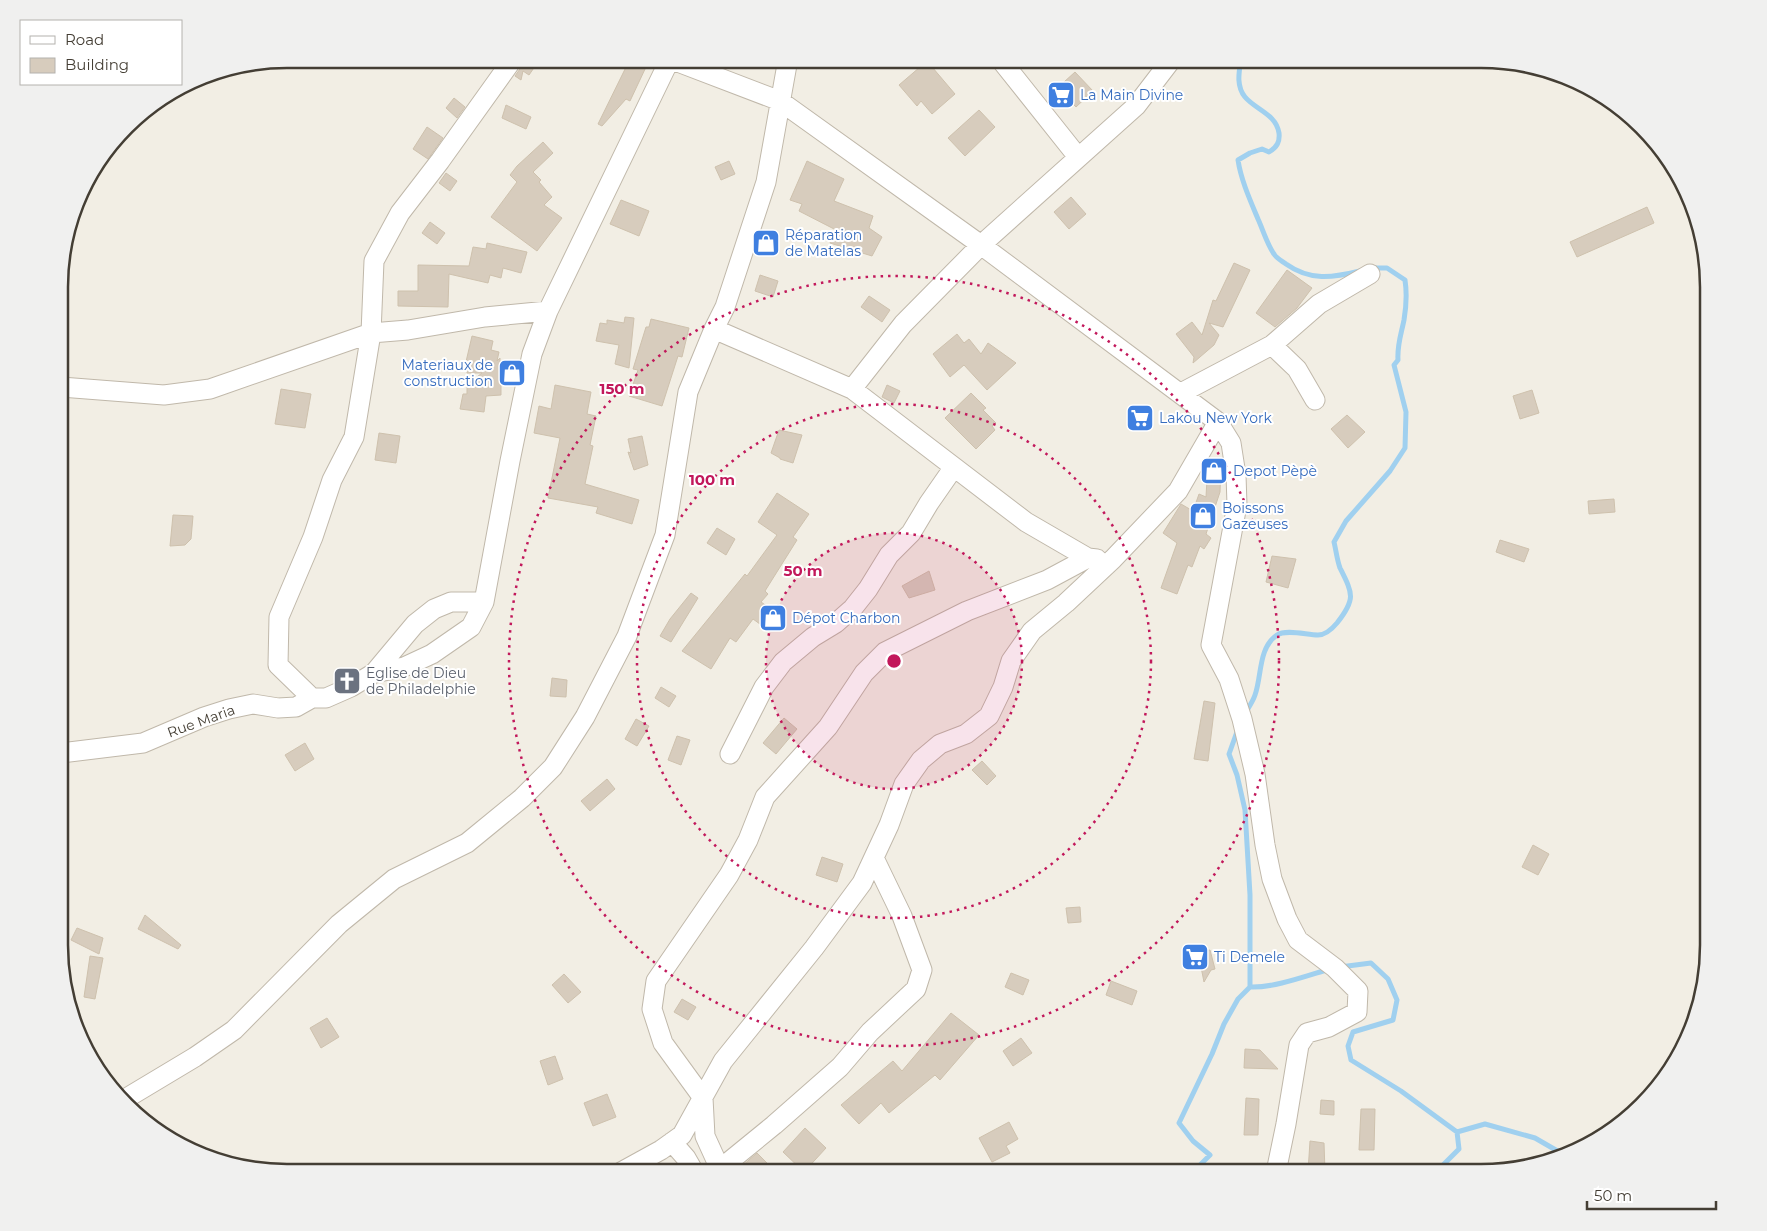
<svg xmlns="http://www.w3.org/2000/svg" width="1767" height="1231" viewBox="0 0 1767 1231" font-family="Montserrat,sans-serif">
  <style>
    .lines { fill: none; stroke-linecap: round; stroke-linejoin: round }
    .stream { stroke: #a0d0ef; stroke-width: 5 }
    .building { fill: #d7ccbd; stroke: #cec1ad }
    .street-casing { stroke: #c0b8aa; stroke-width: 21 }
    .street { stroke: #fff; stroke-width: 19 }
    .ring { fill: none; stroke: #c2185b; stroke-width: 2.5; stroke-dasharray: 2.5 5 }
    .labels { text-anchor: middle; stroke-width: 4; stroke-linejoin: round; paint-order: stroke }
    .shop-label { font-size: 14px; fill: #366cbe; stroke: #fff; text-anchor: start }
    .worship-label { font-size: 14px; fill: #5b616d; stroke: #fff; text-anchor: start }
    .street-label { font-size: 14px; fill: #443e34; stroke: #fff }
    .rim { fill: none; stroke: #443e34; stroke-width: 2.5 }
    .centre { fill: #c2185b; stroke: #fff; stroke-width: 2.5 }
    .ring-label { font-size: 15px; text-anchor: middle; font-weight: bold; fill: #c2185b; stroke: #fff; stroke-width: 4; stroke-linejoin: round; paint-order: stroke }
  </style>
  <rect width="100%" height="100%" fill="#f2eee4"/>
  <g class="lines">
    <path class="stream" d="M1241,59C1239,72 1236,86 1245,97C1256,110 1276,114 1279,133C1280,142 1277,147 1269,152L1262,149L1250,153L1238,160C1241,180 1250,200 1258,219C1263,230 1267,244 1274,254C1276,258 1282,261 1286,264C1310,281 1332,278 1360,271
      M1246,712C1249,707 1253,701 1255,695C1262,676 1258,648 1277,635C1286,629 1307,635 1318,635C1326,635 1332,629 1337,623C1356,599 1353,594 1340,568C1337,560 1336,550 1334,542L1346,521L1390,471L1405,448L1406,412L1394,365L1398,360C1397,345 1401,335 1404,320C1406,308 1407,293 1405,280L1387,268H1373
      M1238,729L1229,754L1237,775L1245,810L1250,895V987C1274,988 1306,976 1330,969
      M1340,967L1371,963L1388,979L1397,1000L1393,1020L1353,1032L1348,1046L1351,1060L1401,1091L1457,1132L1459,1149L1441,1167L1419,1172
      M1457,1132L1485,1124L1535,1138L1561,1153
      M1167,1172L1172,1170L1197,1168L1210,1155L1193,1141L1179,1123L1212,1054L1224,1024L1238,999L1250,987"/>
  </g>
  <path class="building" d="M524,59H540L529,75L523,71L521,80L515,76L522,66Z
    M630,59L646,67L630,101L626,99L602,126L598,124Z
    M927,61L955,94L932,114L921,101L917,106L899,85Z
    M1075,72L1093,91L1076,107L1069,100L1064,104L1053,92Z
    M454,98L465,107L457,118L446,108Z
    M506,105L531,117L526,129L502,118Z
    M979,110L995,127L965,156L948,138Z
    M427,127L443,138L428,159L413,149Z
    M543,142L553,153L533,172L541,180L539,182L552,197L544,205L562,218L537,251L491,217L517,182L510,175L517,166Z
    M729,161L735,174L721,180L715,167Z
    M807,161L844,179L834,201L873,216L869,228L882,237L872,256L830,243L836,230L799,211L802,204L790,200Z
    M446,173L457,181L450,191L439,183Z
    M1071,197L1086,214L1069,229L1054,212Z
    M621,200L649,211L639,236L610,224Z
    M1647,207L1654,223L1577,257L1570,242Z
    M430,222L445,233L437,244L422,233Z
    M487,243L527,252L521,273L503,268L501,278L490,275L488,283L449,274L448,307L398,306V291H418V265L469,266L473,247L486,249Z
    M1234,263L1250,270L1223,327L1209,323L1219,335L1214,345L1193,363L1194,357L1176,334L1192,322L1202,335L1213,300L1216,301Z
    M1287,270L1312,288L1297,308L1275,327L1256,313Z
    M760,275L778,281L773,297L755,291Z
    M869,296L890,310L882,322L861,307Z
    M625,317L634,318L629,368L615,364L619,345L596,341L600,323L607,324V320L624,323Z
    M651,319L689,328L682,357L678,356L662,406L629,396L638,370L633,369L646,327H649Z
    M957,334L964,343L969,339L981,354L988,343L1016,363L987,390L964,365L950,377L933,354Z
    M472,336L493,341L491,350L499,352L497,361L500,358V362L518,365L515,378L501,376V395L486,396L484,412L460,409L463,394H467V385L482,373H467V366H465Z
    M555,385L591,392L587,414L596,416L590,445L593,446L585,484L639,500L632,524L596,513L598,507L548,498L560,438L534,433L539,406L551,409Z
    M887,385L900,391L894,403L882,397Z
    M281,389L311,394L305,428L275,424Z
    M1532,390L1539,413L1520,419L1513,396Z
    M971,393L986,408L983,410L996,423L992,426L995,430L976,449L945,418Z
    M1347,415L1365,432L1348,448L1331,429Z
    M779,430L802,435L793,463L780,459V458L771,453Z
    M379,433L400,436L396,463L375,460Z
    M642,436L648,465L634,470L628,452L631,453L628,439Z
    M1208,461H1221L1220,492L1206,534L1211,538L1204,549L1200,546L1192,567L1188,565L1177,594L1161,588L1177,543L1163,533L1181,504L1193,511L1199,494L1206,497Z
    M777,493L809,514L793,537L797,540L765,591L768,594L761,602L774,611L764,627L753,619L736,642L730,638L711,669L682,651L745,574L747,576L777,535L758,522Z
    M1614,499L1615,512L1589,514L1588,501Z
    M173,515L193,516L191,539L185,545L170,546Z
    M717,528L735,539L726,555L707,543Z
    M1500,540L1529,549L1524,562L1496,552Z
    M1272,556L1296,559L1288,588L1266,582Z
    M929,571L935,590L909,598L902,586Z
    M691,593L698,598L671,642L660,636L670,619Z
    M552,678L567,680L566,697L550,696Z
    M661,687L676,696L669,707L655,698Z
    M1204,701L1215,703L1208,761L1194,759Z
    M784,718L797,729L776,754L763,743Z
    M636,719L649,726L637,746L625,739Z
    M677,736L690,740L681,765L668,760Z
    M305,743L314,759L295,771L285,755Z
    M982,761L996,776L987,785L972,770Z
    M607,779L615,789L590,811L581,801Z
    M1533,845L1549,854L1538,875L1522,867Z
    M822,857L843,864L837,882L816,875Z
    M1080,907L1081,922L1068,923L1066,908Z
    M145,915L181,945L178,949L138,929Z
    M77,928L103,938L99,954L71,940Z
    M1210,950L1215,969L1211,970L1204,982L1198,952Z
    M90,956L103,958L95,999L84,997Z
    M1011,973L1029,980L1023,995L1005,987Z
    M564,974L581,992L568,1003L552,985Z
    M1111,981L1137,991L1132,1005L1106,995Z
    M682,999L696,1007L688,1020L674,1012Z
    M951,1013L979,1035L940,1080L935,1075L889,1113L881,1103L859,1124L841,1105L893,1061L902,1071Z
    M327,1018L339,1037L321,1048L310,1028Z
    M1021,1038L1032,1053L1013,1066L1003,1051Z
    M1245,1049L1260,1050L1278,1069L1244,1068Z
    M555,1056L563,1079L548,1085L540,1061Z
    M607,1094L616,1117L593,1126L584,1103Z
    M1246,1098L1259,1099L1258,1135H1244Z
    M1321,1100L1334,1101V1115L1320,1114Z
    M1361,1109H1375L1374,1150H1359Z
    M1009,1122L1018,1139L1006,1146L1010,1153L992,1162L979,1138Z
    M805,1128L826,1148L804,1172L783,1152Z
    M1310,1141L1324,1143L1325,1172H1308Z
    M757,1153L776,1172H748L742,1166Z"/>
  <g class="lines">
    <g class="street-casing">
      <path id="street" d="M1000,59L1078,157
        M714,329L852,389L1026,522L1088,558L1097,559
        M1272,345L1297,369L1315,400
        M61,387L164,395L210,389L371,333L408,330L485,317L548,311
        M852,389L903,324L981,245L1136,106L1172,59
        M1181,393L1272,345L1319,304L1370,274
        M1218,422L1231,443L1236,475L1237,505L1211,645L1229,679L1242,719L1255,774L1265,845L1272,879L1287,919L1298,940L1335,968L1358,991L1357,1012L1329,1027L1307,1033L1299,1045L1286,1124L1276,1172
        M374,673L404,667L432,654L471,627L484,602L510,461L532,354L548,311L670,59
        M312,698L278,665L279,617L313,537L332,480L354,437L371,333L374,261L400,213L440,161L513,59
        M61,753L143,743L204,717L229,709L253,704L278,708L296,707L312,698H326L351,687L374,673L415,624L434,609L451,602H484
        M730,754L764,687L783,662L813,637L836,623L853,608L868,589L889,555L911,533L929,503L954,467
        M125,1099L195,1057L234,1030L339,924L394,879L467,843L522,798L553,767L585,717L627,636L665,535L688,392L714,329L725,307L766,182L788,59
        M672,1142L686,1158L694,1172
        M720,1169L774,1125L840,1067L870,1032L916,989L922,970L902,916L874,858
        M621,1172L661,1150L682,1135L723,1061L814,948L862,883L889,825L904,784L921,760L940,744L966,734L989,716L1003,687L1011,661L1032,631L1066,603L1113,559L1178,491L1218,422L981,245L780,101L670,59
        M716,1172L720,1169L705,1136L703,1098L663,1043L652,1009L656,981L729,875L748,840L765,797L828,727L864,673L885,652L967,611L1047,580L1088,558"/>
    </g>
    <use href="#street" class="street"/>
  </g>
  <circle cx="894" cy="661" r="128" fill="#c2185b" fill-opacity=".12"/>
  <g class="ring">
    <circle cx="894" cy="661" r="128"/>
    <circle cx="894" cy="661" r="257"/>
    <circle cx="894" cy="661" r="385"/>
  </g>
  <defs>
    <g id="supermarket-square" transform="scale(1.4375)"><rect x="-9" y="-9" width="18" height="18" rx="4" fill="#3f7fe0" stroke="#fff"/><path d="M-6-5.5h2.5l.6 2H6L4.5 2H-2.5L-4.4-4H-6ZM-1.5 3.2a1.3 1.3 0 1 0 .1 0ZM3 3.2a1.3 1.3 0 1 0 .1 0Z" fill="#fff"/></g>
    <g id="shop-square" transform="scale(1.4375)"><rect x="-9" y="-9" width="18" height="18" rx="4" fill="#3f7fe0" stroke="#fff"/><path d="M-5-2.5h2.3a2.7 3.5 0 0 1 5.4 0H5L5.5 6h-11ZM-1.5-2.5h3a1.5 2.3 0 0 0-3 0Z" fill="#fff"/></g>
    <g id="church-square" transform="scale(1.4375)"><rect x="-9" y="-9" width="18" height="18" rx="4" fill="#6b7280" stroke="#fff"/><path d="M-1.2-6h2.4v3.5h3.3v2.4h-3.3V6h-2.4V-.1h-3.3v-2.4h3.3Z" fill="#fff"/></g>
  </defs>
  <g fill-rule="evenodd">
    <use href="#supermarket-square" x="1061" y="95"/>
    <use href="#shop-square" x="766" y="243"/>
    <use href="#shop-square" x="512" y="373"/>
    <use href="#supermarket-square" x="1140" y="418"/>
    <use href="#shop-square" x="1214" y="471"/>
    <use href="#shop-square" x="1203" y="516"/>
    <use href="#shop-square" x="773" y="618"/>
    <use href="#church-square" x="347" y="681"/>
    <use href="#supermarket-square" x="1195" y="957"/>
  </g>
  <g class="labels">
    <g class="shop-label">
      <text x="1080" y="100">La Main Divine</text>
      <text x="785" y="240">Réparation<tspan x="785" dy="16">de Matelas</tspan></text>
      <text x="493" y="370" text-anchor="end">Materiaux de<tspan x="493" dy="16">construction</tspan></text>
      <text x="1159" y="423">Lakou New York</text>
      <text x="1233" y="476">Depot Pèpè</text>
      <text x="1222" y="513">Boissons<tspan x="1222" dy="16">Gazeuses</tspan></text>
      <text x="792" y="623">Dépot Charbon</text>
      <text x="1214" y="962">Ti Demele</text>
    </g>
    <g class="worship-label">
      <text x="366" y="678">Eglise de Dieu<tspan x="366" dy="16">de Philadelphie</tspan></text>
    </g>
    <g class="street-label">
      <text transform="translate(201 721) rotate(-20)" y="5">Rue Maria</text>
    </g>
  </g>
  <path d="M0 0H1767V1231H0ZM287 68H1481A219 219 0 0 1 1700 287V945A219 219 0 0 1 1481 1164H287A219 219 0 0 1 68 945V287A219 219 0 0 1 287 68Z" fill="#f0f0ef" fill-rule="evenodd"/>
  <path class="rim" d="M287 68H1481A219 219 0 0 1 1700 287V945A219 219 0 0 1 1481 1164H287A219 219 0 0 1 68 945V287A219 219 0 0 1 287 68Z"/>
  <circle cx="894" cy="661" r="8" class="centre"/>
  <g class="ring-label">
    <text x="622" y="394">150 m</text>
    <text x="712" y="485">100 m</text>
    <text x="803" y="576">50 m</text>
  </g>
  <rect x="20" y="20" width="162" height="65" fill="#ffffff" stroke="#b4b2ae"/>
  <rect x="30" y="36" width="25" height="8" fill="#ffffff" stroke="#b4b2ae"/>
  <text x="65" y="45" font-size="15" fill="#443e34">Road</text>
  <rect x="30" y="58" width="25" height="15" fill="#d7ccbd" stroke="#b4b2ae"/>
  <text x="65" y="70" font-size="15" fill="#443e34">Building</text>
  <path d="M1587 1201v8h129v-8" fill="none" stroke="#443e34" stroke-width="2.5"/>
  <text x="1594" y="1201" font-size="15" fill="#443e34" stroke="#ffffff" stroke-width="4" paint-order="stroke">50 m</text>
</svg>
